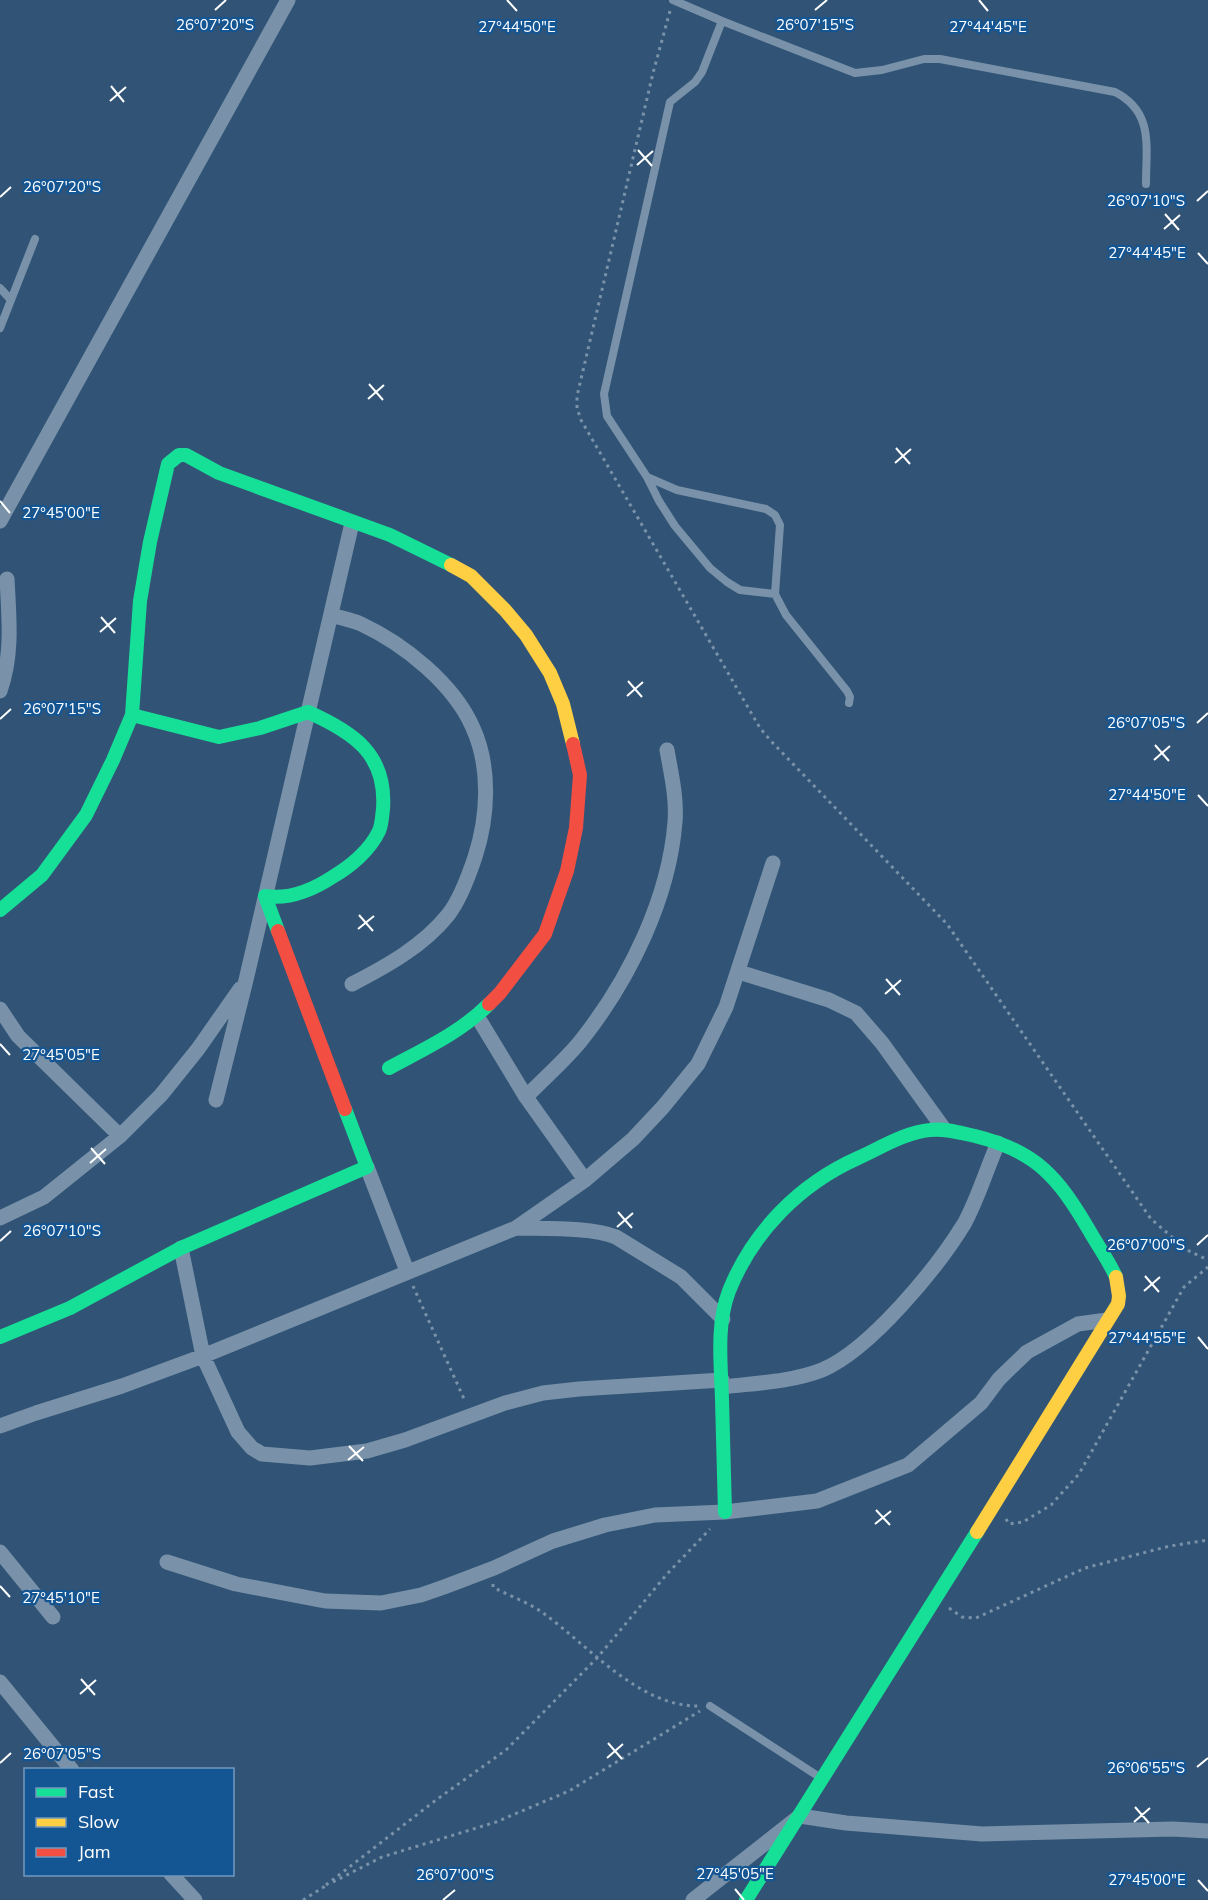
<svg xmlns="http://www.w3.org/2000/svg" width="1208" height="1900" viewBox="0 0 1208 1900" font-family="Mulish,sans-serif">
  <style>
    .lines { fill: none; stroke-linecap: round; stroke-linejoin: round }
    .path { stroke: #7992a9; stroke-width: 3; stroke-dasharray: 3 4.5; stroke-linecap: butt }
    .lane { stroke: #7992a9; stroke-width: 8 }
    .street { stroke: #7992a9; stroke-width: 15 }
    .fast { stroke: #16e098; stroke-width: 14 }
    .slow { stroke: #ffcf43; stroke-width: 14 }
    .jam { stroke: #f24e42; stroke-width: 14 }
    .ticks { fill: none; stroke: #fff; stroke-width: 2 }
    .ticks-label { font-size: 15px; text-anchor: middle; fill: #fff; stroke: #145593; stroke-width: 4.5; stroke-linejoin: round; paint-order: stroke }
  </style>
  <rect width="100%" height="100%" fill="#315476"/>
  <g class="lines">
    <path class="path" d="M670,11L653,73L577,396V408L581,420L760,728L770,740L947,924L1151,1219L1187,1250L1208,1260
      M413,1286L465,1401
      M1006,1519L1009,1524L1023,1522L1051,1505L1079,1474L1184,1287L1208,1267
      M493,1584V1587C509,1596 528,1602 543,1613C588,1645 639,1707 699,1706
      M949,1608L962,1617L976,1618L1085,1568L1170,1546L1208,1540
      M333,1882L382,1857L496,1822L569,1791L700,1711
      M326,1885L436,1800L506,1750L598,1657L667,1574L710,1529
      M303,1900L327,1885"/>
    <path class="lane" d="M673,0L722,21L855,73L882,70L924,59H940L1115,92C1154,112 1146,146 1146,184
      M722,21L702,72L695,82L670,102L604,394L607,416L647,477L659,501L675,526L710,568L727,582L740,590L775,594
      M0,288L11,300
      M0,328L35,239
      M647,477L677,490L766,509L775,515L780,525L775,594L786,615L847,691L850,697L849,703
      M710,1706L821,1778"/>
    <path class="street" d="M0,521L288,0
      M331,615C341,618 352,620 361,624C404,644 454,684 473,728C491,768 488,817 475,857C469,875 459,901 448,915C423,946 387,966 352,984
      M0,691C13,654 9,618 7,579
      M739,972L829,1000L856,1013L882,1043L944,1129
      M0,1009L18,1036L120,1136
      M477,1016L526,1097L585,1180
      M526,1097C545,1077 567,1059 583,1038C630,978 669,898 675,822C677,798 671,773 667,750
      M216,1100L246,980L352,523
      M367,1167L407,1271
      M0,1218L44,1197L120,1136L161,1095L198,1049L240,989
      M516,1228C544,1229 591,1227 616,1237L681,1277L723,1319
      M181,1248L203,1356L238,1432L252,1448L262,1454L310,1458L367,1451L405,1440L505,1403L543,1393L579,1389L722,1380
      M723,1387C756,1383 791,1382 822,1370C870,1350 937,1268 964,1224C977,1201 987,1168 998,1143
      M0,1426L36,1413L122,1386L203,1356L516,1228L585,1180L633,1139L663,1107L698,1064L726,1007L773,863
      M0,1552L53,1617
      M167,1562L236,1584L325,1601L381,1603L421,1595L444,1587L494,1568L553,1541L605,1525L655,1515L725,1512L817,1501L908,1465L981,1403L999,1379L1027,1352L1078,1324L1107,1320
      M0,1682L72,1770
      M171,1874L195,1900
      M693,1900L800,1816L846,1823L982,1834L1173,1829L1208,1831"/>
    <path class="fast" d="M132,715L219,737L260,728L308,712C353,732 387,754 383,809C382,816 382,824 379,831C370,850 351,866 334,876C313,890 290,900 265,896L278,931
      M0,910L42,875L86,815L113,760L132,715L140,601L150,542L168,464L179,455H186L219,473L390,535L451,565
      M389,1068C424,1049 460,1033 489,1004
      M0,1337L70,1308L181,1248L367,1167L345,1109
      M725,1512C724,1474 723,1436 722,1399C721,1364 716,1325 729,1291C753,1231 800,1184 858,1158C880,1148 906,1132 930,1130C945,1128 961,1133 975,1136C1036,1151 1058,1177 1089,1230C1098,1246 1109,1261 1116,1277
      M746,1900L977,1532"/>
    <path class="slow" d="M451,565L471,576L505,610L526,635L550,673L563,704L573,744
      M977,1532L1118,1304L1119,1296L1116,1277"/>
    <path class="jam" d="M278,931L345,1109
      M489,1004L500,993L545,934L567,871L576,828L580,775L573,744"/>
  </g>
  <path class="ticks" d="M507,0L517,11M979,0L988,11M215,10L226,0M815,10L827,0M111,86L124,102M110,101L126,87M638,150L652,166M637,165L653,151M0,197L11,187M1197,201L1208,191M1165,214L1179,230M1164,229L1180,215M1198,253L1208,264M369,384L383,400M368,399L384,385M896,448L910,464M895,463L911,449M0,501L10,513M101,617L115,633M100,632L116,618M628,681L642,697M627,696L643,682M0,719L11,709M1197,723L1208,713M1155,745L1169,761M1154,760L1170,746M1198,795L1208,806M359,915L373,931M358,929L374,916M886,979L900,995M885,994L901,980M0,1044L10,1055M91,1148L105,1164M90,1163L106,1149M618,1212L632,1228M617,1227L633,1213M0,1241L11,1231M1197,1245L1208,1235M1145,1276L1159,1292M1144,1291L1160,1277M1198,1337L1208,1349M349,1446L363,1461M348,1460L364,1447M876,1510L890,1525M875,1524L891,1511M0,1586L10,1597M81,1679L95,1695M80,1694L96,1680M608,1743L622,1759M607,1758L623,1744M0,1763L11,1753M1197,1767L1208,1758M1135,1807L1149,1823M1134,1822L1150,1808M1198,1880L1208,1891M735,1889L744,1900M443,1900L455,1890"/>
  <g class="ticks-label">
    <text x="215" y="30">26°07'20"S</text>
    <text x="815" y="30">26°07'15"S</text>
    <text x="517" y="32">27°44'50"E</text>
    <text x="988" y="32">27°44'45"E</text>
    <text x="62" y="192">26°07'20"S</text>
    <text x="1146" y="206">26°07'10"S</text>
    <text x="1147" y="258">27°44'45"E</text>
    <text x="61" y="518">27°45'00"E</text>
    <text x="62" y="714">26°07'15"S</text>
    <text x="1146" y="728">26°07'05"S</text>
    <text x="1147" y="800">27°44'50"E</text>
    <text x="61" y="1060">27°45'05"E</text>
    <text x="62" y="1236">26°07'10"S</text>
    <text x="1146" y="1250">26°07'00"S</text>
    <text x="1147" y="1343">27°44'55"E</text>
    <text x="61" y="1603">27°45'10"E</text>
    <text x="62" y="1759">26°07'05"S</text>
    <text x="1146" y="1773">26°06'55"S</text>
    <text x="735" y="1879">27°45'05"E</text>
    <text x="455" y="1880">26°07'00"S</text>
    <text x="1147" y="1885">27°45'00"E</text>
  </g>
  <rect x="24" y="1768" width="210" height="108" fill="#145593" stroke="#7299be" stroke-width="1.5"/>
  <rect x="36" y="1788" width="30" height="9" fill="#16e098" stroke="#7299be" stroke-width="1.5"/>
  <text x="78" y="1798" font-size="18" fill="#ffffff">Fast</text>
  <rect x="36" y="1818" width="30" height="9" fill="#ffcf43" stroke="#7299be" stroke-width="1.5"/>
  <text x="78" y="1828" font-size="18" fill="#ffffff">Slow</text>
  <rect x="36" y="1848" width="30" height="9" fill="#f24e42" stroke="#7299be" stroke-width="1.5"/>
  <text x="78" y="1858" font-size="18" fill="#ffffff">Jam</text>
</svg>
